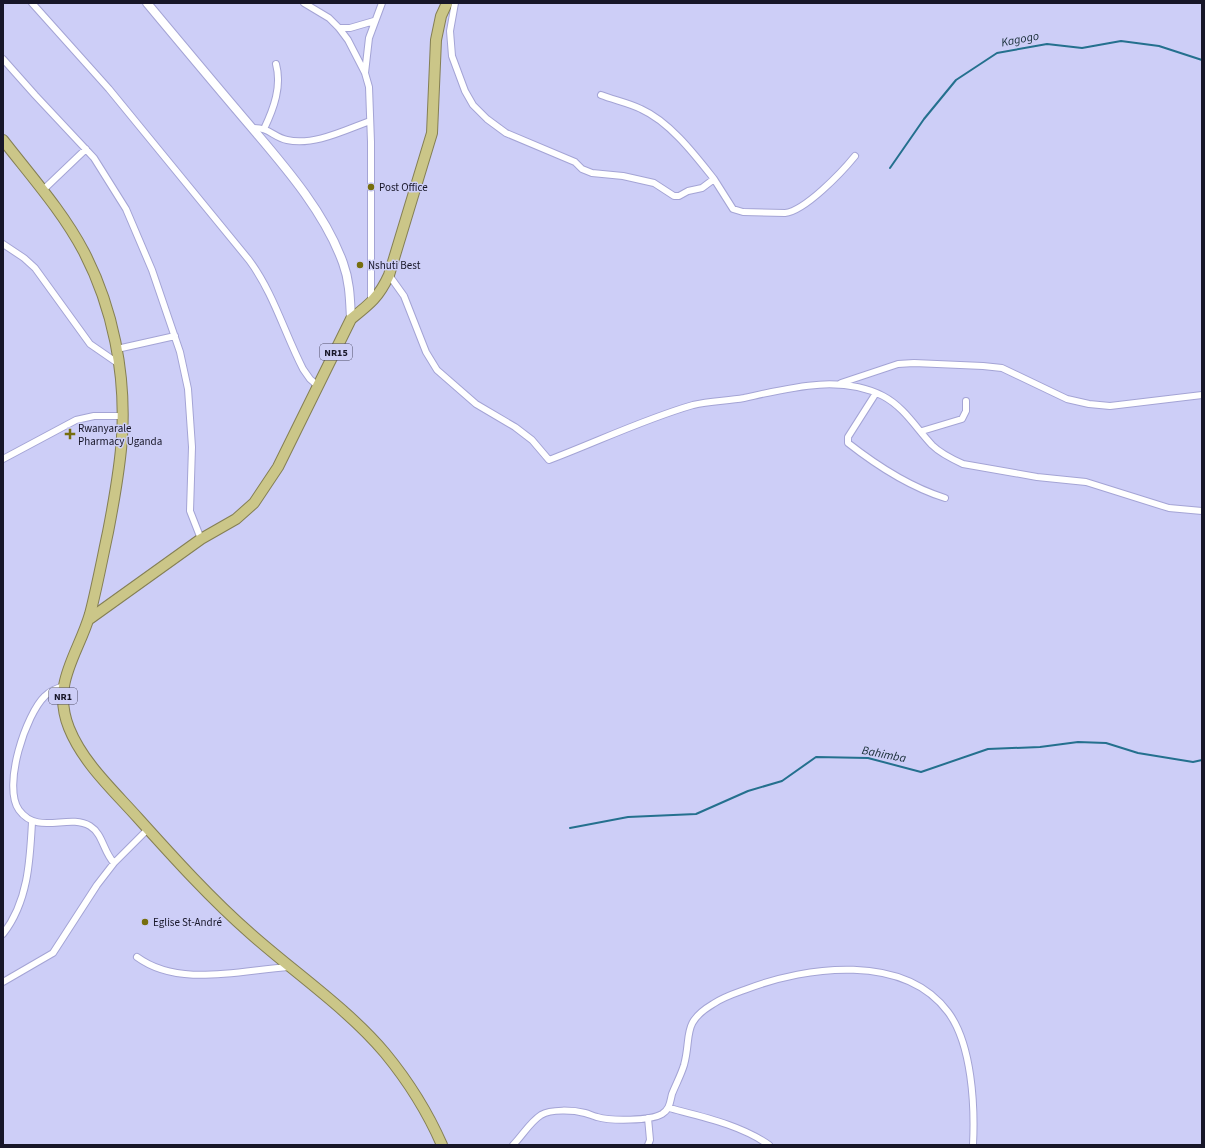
<svg xmlns="http://www.w3.org/2000/svg" width="1205" height="1148" viewBox="0 0 1205 1148" font-family="'Source Sans 3',sans-serif">
  <style>
    .lines { fill: none; stroke-linecap: round; stroke-linejoin: round }
    .stream { stroke: #24708e; stroke-width: 2 }
    .minor-casing { stroke: #a4a4d5; stroke-width: 8 }
    .tertiary-casing { stroke: #a4a4d5; stroke-width: 10 }
    .trunk-casing { stroke: #847f54; stroke-width: 12 }
    .minor { stroke: #fff; stroke-width: 6 }
    .tertiary { stroke: #fff; stroke-width: 8 }
    .trunk { stroke: #cbc688; stroke-width: 10 }
    .poi-dot { fill: #766e0d; stroke: #cdcef7; stroke-width: 1.5 }
    .labels { text-anchor: middle; stroke-width: 3; stroke-linejoin: round; paint-order: stroke }
    .shield { fill: #cdcef7; stroke: #4e4d66; stroke-width: 1 }
    .shield-label { font-size: 10px; font-weight: bold; fill: #171628 }
    .poi-label { font-size: 11px; fill: #171628; stroke: #cdcef7; text-anchor: start }
    .water-label { font-size: 12px; font-style: italic; fill: #172d36; stroke: #cdcef7 }
  </style>
  <rect width="100%" height="100%" fill="#cdcef7"/>
  <g class="lines">
    <path class="stream" d="M890,168L924,119L956,80L997,53L1047,44L1082,48L1121,41L1159,46L1202,60
      M570,828L628,817L696,814L748,791L782,781L816,757L868,758L921,772L988,749L1040,747L1078,742L1106,743L1138,753L1193,762L1202,760"/>
    <g class="minor-casing">
      <path id="minor" d="M32,3L109,89L249,260C274,294 284,332 303,369L310,379L318,386
        M304,3L329,18L339,28L348,40L365,73L369,87L371,142V303
        M455,3L450,31L452,56L465,91L473,105L487,119L506,133L575,162L582,169L592,173L623,176L654,183L674,196H679L688,191L702,188L714,179L733,209L743,212L785,213C805,211 842,172 855,156
        M339,28H350L374,21
        M3,59L35,95L94,158L126,209L152,270L180,352L188,389L192,447L190,511L201,539
        M365,73L369,38L382,3
        M601,95C614,100 629,103 641,109C670,122 695,155 714,179
        M252,128C269,127 273,137 287,140C314,146 345,130 370,121
        M264,129C274,108 282,86 276,64
        M42,191L86,149
        M3,244L24,258L35,268L90,344L119,364
        M389,275L404,296L426,352L437,370L476,404L515,427L532,440L549,460C597,442 644,419 693,405C710,401 727,401 744,398C789,388 840,374 883,396C904,407 916,428 932,445C940,453 952,459 963,464L1037,477L1086,482L1169,508L1202,511
        M117,349L175,336
        M841,383L898,364L914,363L983,366L1002,368L1067,399L1089,404L1110,406L1202,395
        M876,393L848,437V443C876,465 910,487 945,498
        M922,431L962,419L966,411V401
        M3,459L76,420L94,416H123
        M64,686C57,688 50,691 45,696C26,714 2,786 19,810C38,836 68,813 90,826C103,834 103,851 114,863
        M3,934C28,902 30,861 32,822
        M137,957C179,988 241,970 289,967
        M3,982L53,953L97,885L114,863L148,829
        M669,1108C703,1117 741,1125 769,1145
        M648,1118L650,1140L648,1145
        M513,1145C522,1136 530,1122 541,1115C551,1109 573,1110 585,1113C589,1114 593,1116 597,1117C611,1121 650,1121 662,1114C670,1109 670,1102 672,1094C676,1084 681,1075 684,1065C692,1036 681,1023 713,1004C723,997 736,993 747,989C807,966 904,953 948,1012C972,1044 975,1106 973,1145"/>
    </g>
    <g class="tertiary-casing">
      <path id="tertiary" d="M147,3C182,45 217,87 252,128C286,168 325,213 343,263C350,282 350,300 351,319"/>
    </g>
    <g class="trunk-casing">
      <path id="trunk" d="M3,140C31,176 63,212 84,252C113,308 126,374 122,437C120,469 114,501 108,532C102,560 97,587 90,614C78,655 51,683 69,728C83,763 114,791 138,818C174,858 211,899 251,934C295,973 348,1009 385,1053C408,1081 428,1113 442,1145
        M88,620L201,539L236,519L254,503L278,467L351,319C370,304 379,297 389,275L432,133L436,40L441,16L447,3"/>
    </g>
    <use href="#minor" class="minor"/>
    <use href="#tertiary" class="tertiary"/>
    <use href="#trunk" class="trunk"/>
  </g>
  <g class="poi-dot">
    <circle cx="371" cy="187" r="4"/>
    <circle cx="360" cy="265" r="4"/>
    <path d="M68 428h4v4h4v4h-4v4h-4v-4h-4v-4h4z"/>
    <circle cx="145" cy="922" r="4"/>
  </g>
  <g class="labels">
    <g class="shield">
      <rect x="320" y="344" width="32" height="16" rx="3"/>
      <rect x="49" y="688" width="28" height="16" rx="3"/>
    </g>
    <g class="shield-label">
      <text x="336" y="356">NR15</text>
      <text x="63" y="700">NR1</text>
    </g>
    <g class="poi-label">
      <text x="379" y="191">Post Office</text>
      <text x="368" y="269">Nshuti Best</text>
      <text x="78" y="432">Rwanyarale<tspan x="78" dy="13">Pharmacy Uganda</tspan></text>
      <text x="153" y="926">Eglise St-André</text>
    </g>
    <g class="water-label">
      <text transform="translate(1020 39) rotate(-11)" y="4">Kagogo</text>
      <text transform="translate(884 754) rotate(11)" y="4">Bahimba</text>
    </g>
  </g>
  <rect width="1205" height="1148" fill="none" stroke="#171628" stroke-width="8"/>
</svg>
